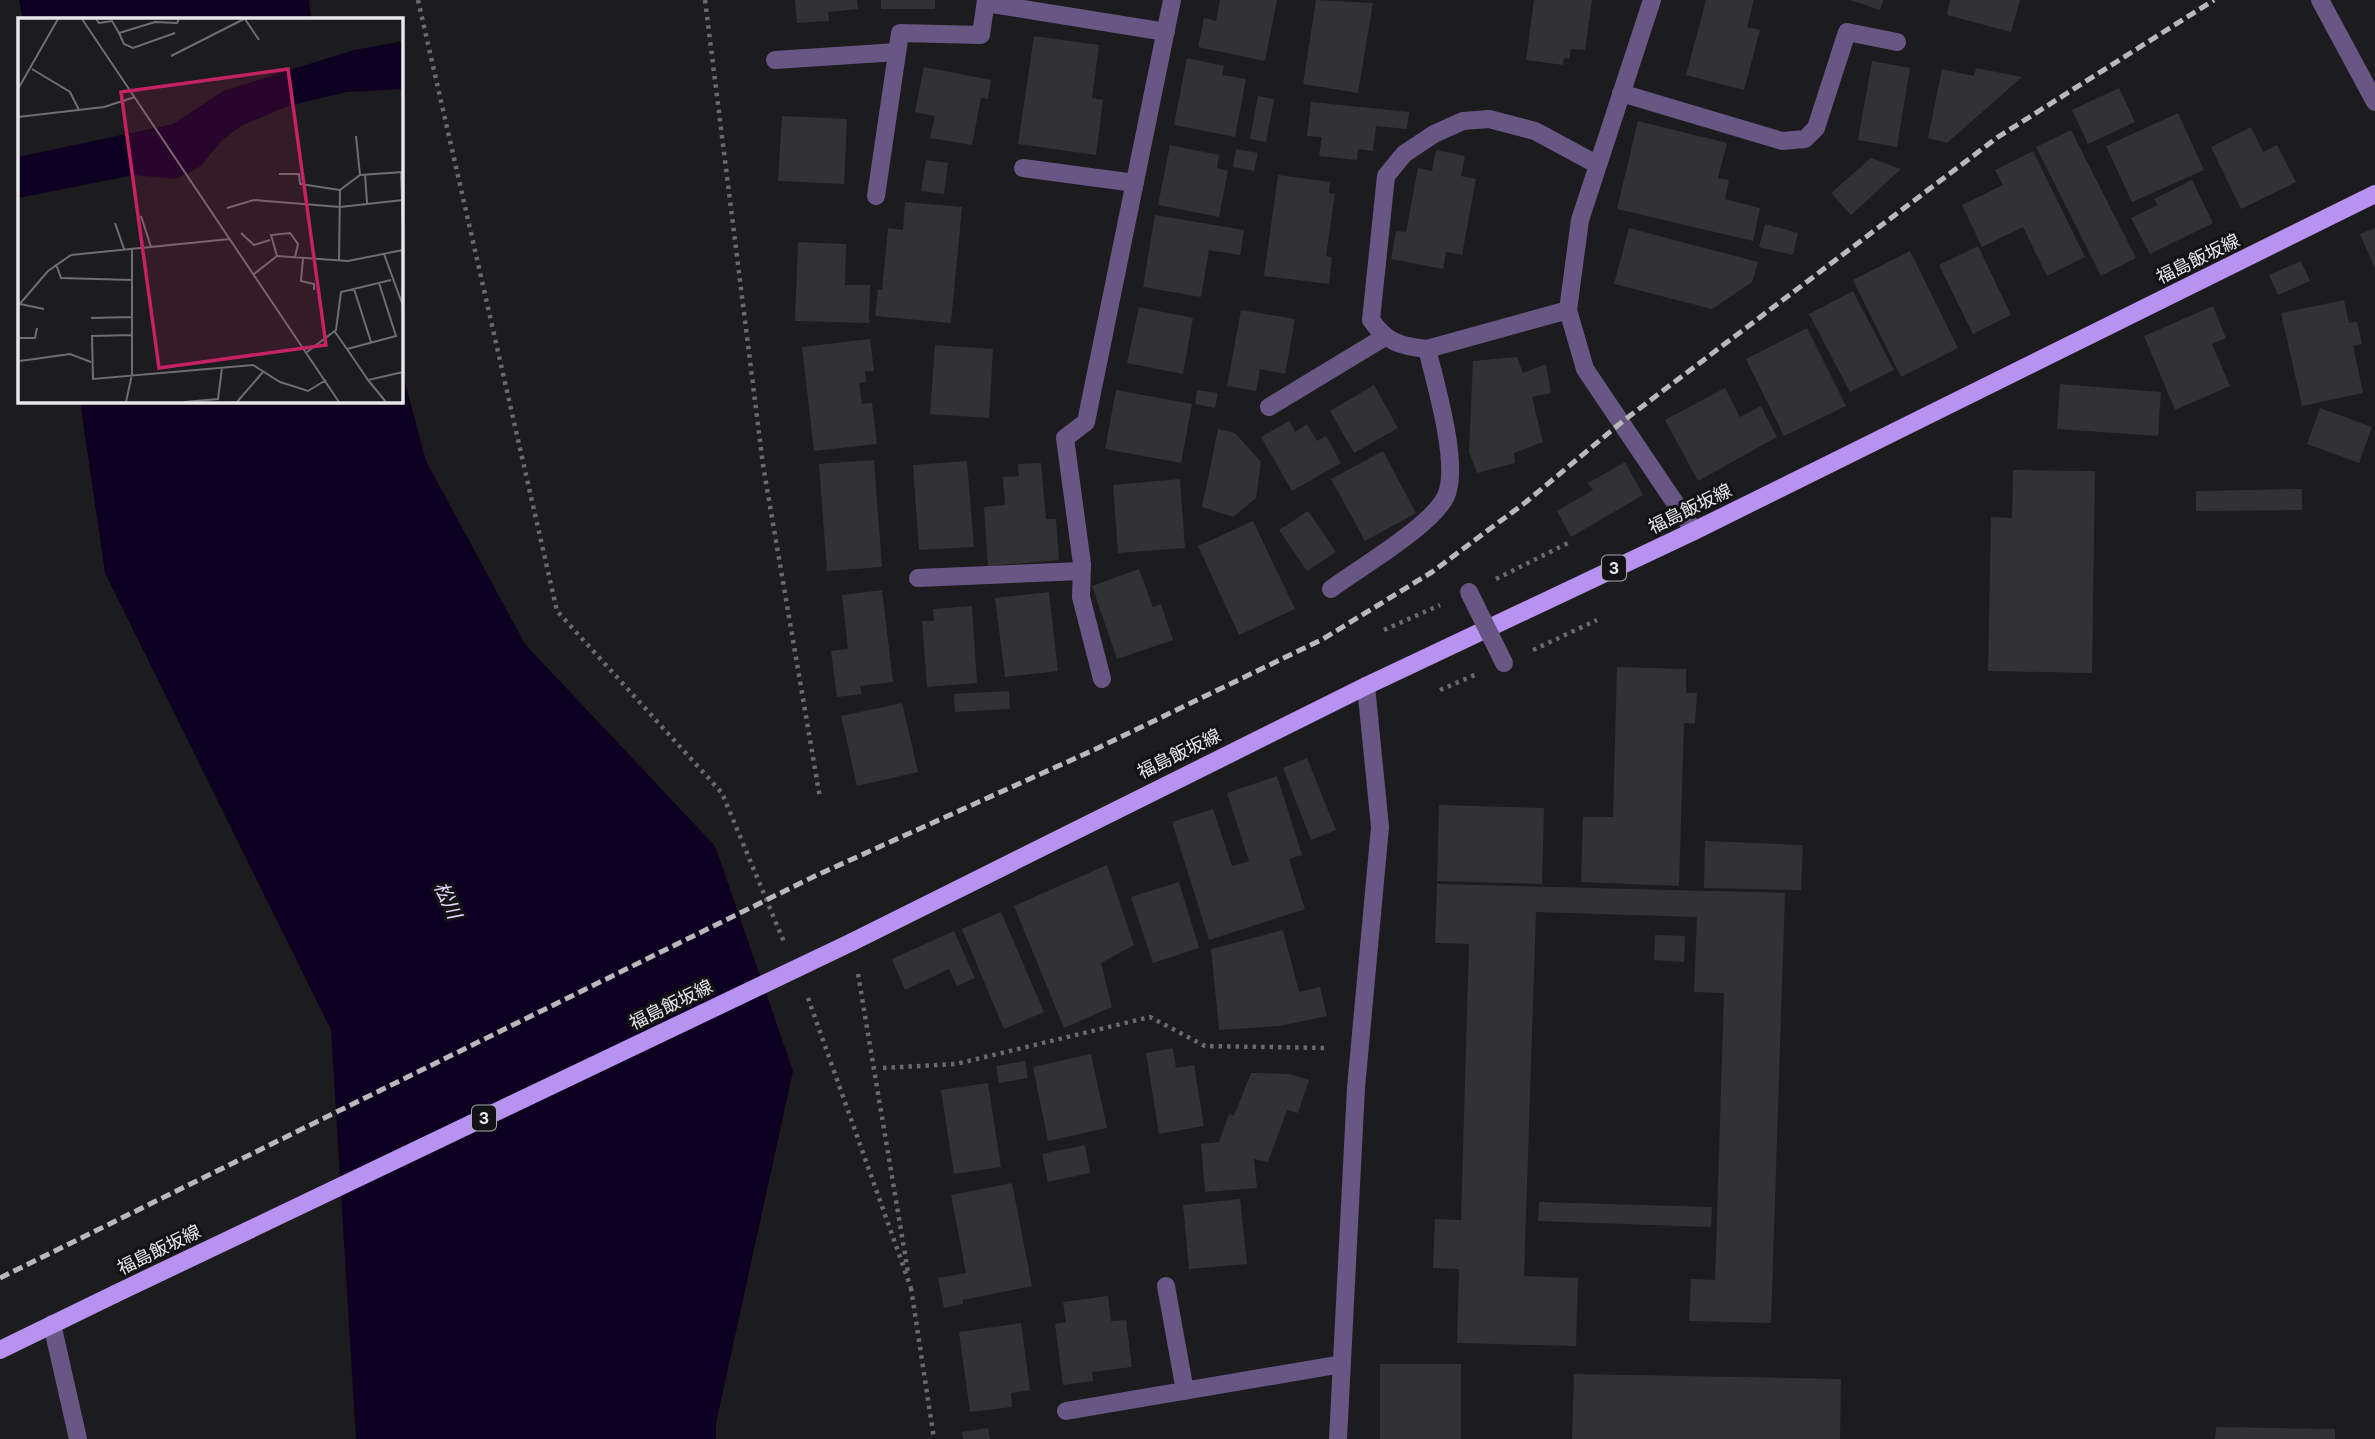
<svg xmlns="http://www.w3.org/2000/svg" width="2375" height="1439" viewBox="0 0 2375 1439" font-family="Inter,'Noto Sans JP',sans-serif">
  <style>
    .water { fill: #0d0020 }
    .building { fill: #323135 }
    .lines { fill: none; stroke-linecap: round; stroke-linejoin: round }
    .path { stroke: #6a696c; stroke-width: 4.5; stroke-dasharray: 3.5 5; stroke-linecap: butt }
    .minor { stroke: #685784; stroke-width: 18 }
    .major { stroke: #b892f1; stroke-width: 18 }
    .rail { stroke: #b9b8bb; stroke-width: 5; stroke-dasharray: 10 5; stroke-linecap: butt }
    .minor-bridge { stroke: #685784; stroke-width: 18 }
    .major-bridge { stroke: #b892f1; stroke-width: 18 }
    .labels { text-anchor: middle; stroke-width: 6; stroke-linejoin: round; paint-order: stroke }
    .shield { fill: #131215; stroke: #a8a8aa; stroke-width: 2 }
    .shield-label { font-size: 16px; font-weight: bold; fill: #e8e8ea }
    .street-label { font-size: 18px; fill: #e8e8ea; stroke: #131215 }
    .water-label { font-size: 19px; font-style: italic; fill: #e6d9ff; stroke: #131215 }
    .inset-road { fill: none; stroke: #6e6d70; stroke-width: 2 }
    .view { fill: #c42262; fill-opacity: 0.15; stroke: #c42262; stroke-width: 3.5 }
    .inset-edge { fill: none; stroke: #e8e8ea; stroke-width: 3.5 }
  </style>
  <rect width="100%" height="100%" fill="#1c1b1e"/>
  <path class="water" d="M19,0H309L311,19H23Z
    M401,367L426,461L525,644L715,846L793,1071L716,1423V1439H356L331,1030L105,573L80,401H401Z"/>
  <path class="building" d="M795,0H857L858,9L828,12L829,21L797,23Z
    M881,0H935V9H881Z
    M1220,0H1277L1265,61L1198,47L1204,18L1216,21Z
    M1316,0L1373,3L1358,93L1303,84Z
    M1534,0H1592L1585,50L1571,49L1569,59L1564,58L1563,65L1526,60Z
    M1706,0H1754L1747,27L1760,30L1744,90L1686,75Z
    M1850,0H1883L1880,10Z
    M1950,0H2020L2011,32L1947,15Z
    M1034,36L1099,45L1092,98L1103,100L1096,155L1018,144Z
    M1187,58L1224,66L1222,75L1246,79L1235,137L1174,125Z
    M1872,61L1910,68L1897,147L1858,140Z
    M924,67L991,80L988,99L981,98L972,145L930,138L935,116L915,112Z
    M1976,68L2022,77L1947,143L1928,138L1942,69L1974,76Z
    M2119,88L2135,122L2088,144L2072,110Z
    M1258,96L1274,99L1266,142L1250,139Z
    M1311,102L1409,112L1407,129L1376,126L1373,151L1358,149L1357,160L1319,156L1322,137L1307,136Z
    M2178,113L2204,170L2132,202L2106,146Z
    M782,116L847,119L844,184L778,181Z
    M1638,121L1727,143L1718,178L1729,180L1725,199L1760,208L1753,241L1617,209Z
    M2251,127L2263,152L2277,145L2296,182L2241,209L2211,147Z
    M2071,130L2136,258L2101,276L2036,147Z
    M1170,145L1219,155L1217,168L1228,171L1219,217L1158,205Z
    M1236,149L1258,153L1254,171L1233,167Z
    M1436,150L1465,156L1461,176L1476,179L1462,255L1446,252L1443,269L1391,259L1396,231L1406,232L1418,168L1432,171Z
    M2033,151L2085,257L2047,276L2023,227L1982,247L1962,205L2003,185L1995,170Z
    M1871,158L1901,169L1851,215L1831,193Z
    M926,160L948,163L944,194L921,191Z
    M1278,175L1330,182L1329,193L1335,194L1326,256L1332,257L1329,284L1264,276Z
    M2192,180L2213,223L2150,254L2131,218L2158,205L2154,199Z
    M905,202L962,207L951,323L875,316L878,289L882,290L888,228L903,230Z
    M1155,215L1244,230L1240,255L1209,250L1201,297L1143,287Z
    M1765,224L1798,233L1793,255L1759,247Z
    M1629,228L1758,262L1752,282L1712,309L1614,284Z
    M2375,228V269L2360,234Z
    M798,242L846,244L845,285H870L869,323L795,321Z
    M1978,246L2011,315L1973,334L1939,265Z
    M1910,251L1958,348L1901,377L1853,280Z
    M2301,261L2310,281L2278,295L2269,275Z
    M1853,291L1894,370L1850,392L1809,314Z
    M2344,300L2349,323L2357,322L2362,344L2353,346L2363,393L2302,406L2281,313Z
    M2213,306L2226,338L2212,344L2230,386L2175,410L2144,336Z
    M1139,307L1193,318L1183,374L1127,363Z
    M1241,310L1295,319L1285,374L1260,369L1256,391L1227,386Z
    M1807,328L1846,406L1784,436L1746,359Z
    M870,339L874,371H865L866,382L859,383L862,404L872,403L877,444L814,451L802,347Z
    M935,345L993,349L989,418L930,414Z
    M1517,357L1523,373L1546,364L1551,393L1532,397L1543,442L1514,453L1515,463L1477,473L1469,452L1473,361Z
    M2060,384L2161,392L2158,436L2057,429Z
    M1374,385L1398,428L1354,453L1330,411Z
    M1725,388L1740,417L1761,406L1777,437L1698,481L1665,420Z
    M1116,390L1192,404L1181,463L1105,449Z
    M1197,390L1218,393L1215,408L1195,404Z
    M2320,408L2372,427L2359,463L2307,444Z
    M1289,421L1295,432L1307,424L1317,441L1326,436L1341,463L1292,491L1261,437Z
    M1218,429L1235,433L1261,462L1256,498L1233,517L1202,507Z
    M1383,451L1416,513L1365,541L1331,479Z
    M874,460L882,567L827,571L819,464Z
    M967,461L974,547L919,550L913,465Z
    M1625,462L1643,495L1571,537L1557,511L1593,490L1588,483Z
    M1041,463L1046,519H1056L1059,560L988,566L984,507L1005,505L1003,477L1019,476L1018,464Z
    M2013,470L2095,471L2092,673L1988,671L1991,517L2012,518Z
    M1180,479L1185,548L1118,553L1113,485Z
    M2302,489V510L2196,511V491Z
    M1308,511L1336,552L1307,571L1279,530Z
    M1253,521L1295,609L1239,635L1198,546Z
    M1139,569L1153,607L1161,604L1173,640L1117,659L1092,586Z
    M882,590L893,682L860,686L862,694L837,697L831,651L848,649L842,595Z
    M1049,592L1058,671L1005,677L995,598Z
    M972,606L977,683L927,687L922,621H934L933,609Z
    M1617,667L1686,669V693H1697L1695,724L1684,723L1679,886L1581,882L1583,817H1613Z
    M1009,691L1010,709L955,712L954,694Z
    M902,703L918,772L857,786L841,716Z
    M1307,758L1336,830L1311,840L1283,768Z
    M1277,776L1302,855L1289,859L1305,909L1209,940L1172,822L1213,809L1232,866L1249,861L1227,793Z
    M1439,805L1544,808L1542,884L1437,881Z
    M1705,841L1803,845L1801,890L1704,888Z
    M1107,865L1134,945L1101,963L1112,1007L1064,1028L1014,906Z
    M1179,882L1199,948L1153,963L1131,897Z
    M1437,884L1785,893L1771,1323L1689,1321L1691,1279L1715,1280L1724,993L1694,992L1697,917L1536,912L1524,1276L1578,1278L1576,1346L1457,1343L1459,1269L1433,1268L1435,1219L1461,1220L1469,944L1435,943Z
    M1001,912L1044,1012L1004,1029L962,929Z
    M1283,930L1299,992L1320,987L1327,1016L1279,1026L1219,1030L1211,949Z
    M954,931L975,978L957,986L949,969L905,990L892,959Z
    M1655,935L1685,936L1684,962L1654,960Z
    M1173,1048L1176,1068L1194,1065L1204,1126L1159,1134L1146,1053Z
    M1091,1054L1107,1128L1048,1141L1033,1067Z
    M1025,1061L1028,1078L999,1083L996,1066Z
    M1251,1073L1290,1074L1309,1080L1298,1113L1287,1110L1268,1162L1254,1159L1257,1188L1205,1192L1201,1144L1219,1142L1229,1114L1234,1116Z
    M988,1083L1001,1167L954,1174L941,1090Z
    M1085,1145L1090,1173L1048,1182L1042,1154Z
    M1012,1183L1032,1286L963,1300V1304L944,1308L938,1278L966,1273L951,1195Z
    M1240,1199L1247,1264L1189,1269L1183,1205Z
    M1539,1202L1712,1207L1711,1227L1538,1221Z
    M1108,1296L1111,1321L1126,1320L1132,1367L1092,1372L1093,1381L1063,1385L1055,1324L1066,1322L1063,1302Z
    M1021,1323L1030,1390L1011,1393L1012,1407L970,1412L959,1332Z
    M1380,1364H1461V1439H1380Z
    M1574,1374L1841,1379L1840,1439H1572Z
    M2216,1427L2335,1429V1439H2215Z
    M988,1428L990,1439H963L962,1432Z"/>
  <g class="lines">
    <path class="path" d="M418,0L557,611L722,793L784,942
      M705,0L763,465L820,798
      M1496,579L1570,542
      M1384,630L1440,605
      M1533,650L1597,620
      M1440,690L1477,674
      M858,974L908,1272
      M808,998L911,1288
      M883,1068L956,1064L1150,1017L1205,1046L1328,1048
      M911,1288L934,1439"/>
    <path class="minor" d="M1652,0L1580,220L1568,310L1585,369L1694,531
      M2320,0L2375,102
      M986,3L1166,32
      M775,60L897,52
      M1621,93L1782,141L1805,139L1816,128L1847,32L1897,42
      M1023,168L1135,183
      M876,196L900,33L981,35L986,0
      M1568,310L1427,349C1400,346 1386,342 1371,320L1386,176L1404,154L1434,134L1463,121L1489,119L1535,131L1598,165
      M1269,407L1383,338
      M918,578L1082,571
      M1331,589C1359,568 1433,525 1446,496C1460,465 1435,382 1427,349
      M1102,679L1081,597L1082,564L1065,438L1086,422L1172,0
      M1166,1286L1185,1391
      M52,1324L78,1439
      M1066,1411L1342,1364
      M1338,1439L1356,1088L1380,827L1366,686"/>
    <path class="major" d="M852,942L1366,686L1694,531L2375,194
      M0,1350L115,1294"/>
    <path class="rail" d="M0,1278L815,876L1098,748L1323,639L1432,572L1526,502L1623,421L1998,137L2214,0"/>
    <path class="minor-bridge" d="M1469,592L1504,663"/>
    <path class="major-bridge" d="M115,1294L852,942"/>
  </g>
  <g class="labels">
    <g class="shield">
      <rect x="1602" y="555.5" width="24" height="25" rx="5"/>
      <rect x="472" y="1105.5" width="24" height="25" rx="5"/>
    </g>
    <g class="shield-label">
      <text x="1614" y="574">3</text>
      <text x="484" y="1124">3</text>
    </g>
    <g class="street-label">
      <text transform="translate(2198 259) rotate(-26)" y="6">福島飯坂線</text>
      <text transform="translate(1690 509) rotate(-26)" y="6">福島飯坂線</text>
      <text transform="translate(1179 754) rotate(-26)" y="6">福島飯坂線</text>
      <text transform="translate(671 1005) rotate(-26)" y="6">福島飯坂線</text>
      <text transform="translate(159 1250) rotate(-26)" y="6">福島飯坂線</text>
    </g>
    <g class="water-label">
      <text transform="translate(448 900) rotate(65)" y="7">松川</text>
    </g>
  </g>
  <g transform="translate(18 18)">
    <rect width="385" height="385" fill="#1c1b1e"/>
    <path d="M385,23V71L329,74L270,88L223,108L203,123L183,148L158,161L116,157L0,180V139L155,106L205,73L336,32Z" fill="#0d0020"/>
    <path class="inset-road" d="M64,1L321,384M78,1L81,5L94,3L101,15L137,4L159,5L161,1M227,1L241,22M101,15L106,26L115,30L157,15M153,38L226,1M14,51L52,74L61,92M0,71L40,1M0,99L86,89L117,79M338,118L342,157M383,154L385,210M261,156H281L282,166L322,172M347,156L349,185M209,190L236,182L322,189L385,182M123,198L133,229M97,205L106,231M223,215L236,227L252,222M366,236L385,288M259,238L253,217L272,215L280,226L277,239M285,241L283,263L296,266V272M321,243L322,172L342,157L385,154M38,246L43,260L114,262M236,256L259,238L330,243L385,232M336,271L353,324M2,286L26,291M0,288L30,253L53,237L212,221M0,297V374M73,300L114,299M317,314L329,331L378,318L361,265M114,317L74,318L75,361L235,347L262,364L290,373L308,362M1,320H17L19,310M329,331L350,362M289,334L318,312L323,274L373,262M2,343L52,336L73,344M108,384L114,356V231M166,384L200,381L204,350M219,384L245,354M368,384L350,362L385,354"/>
    <path class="view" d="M270,51L308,327L141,350L103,74Z"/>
    <rect width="385" height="385" class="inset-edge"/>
  </g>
</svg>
